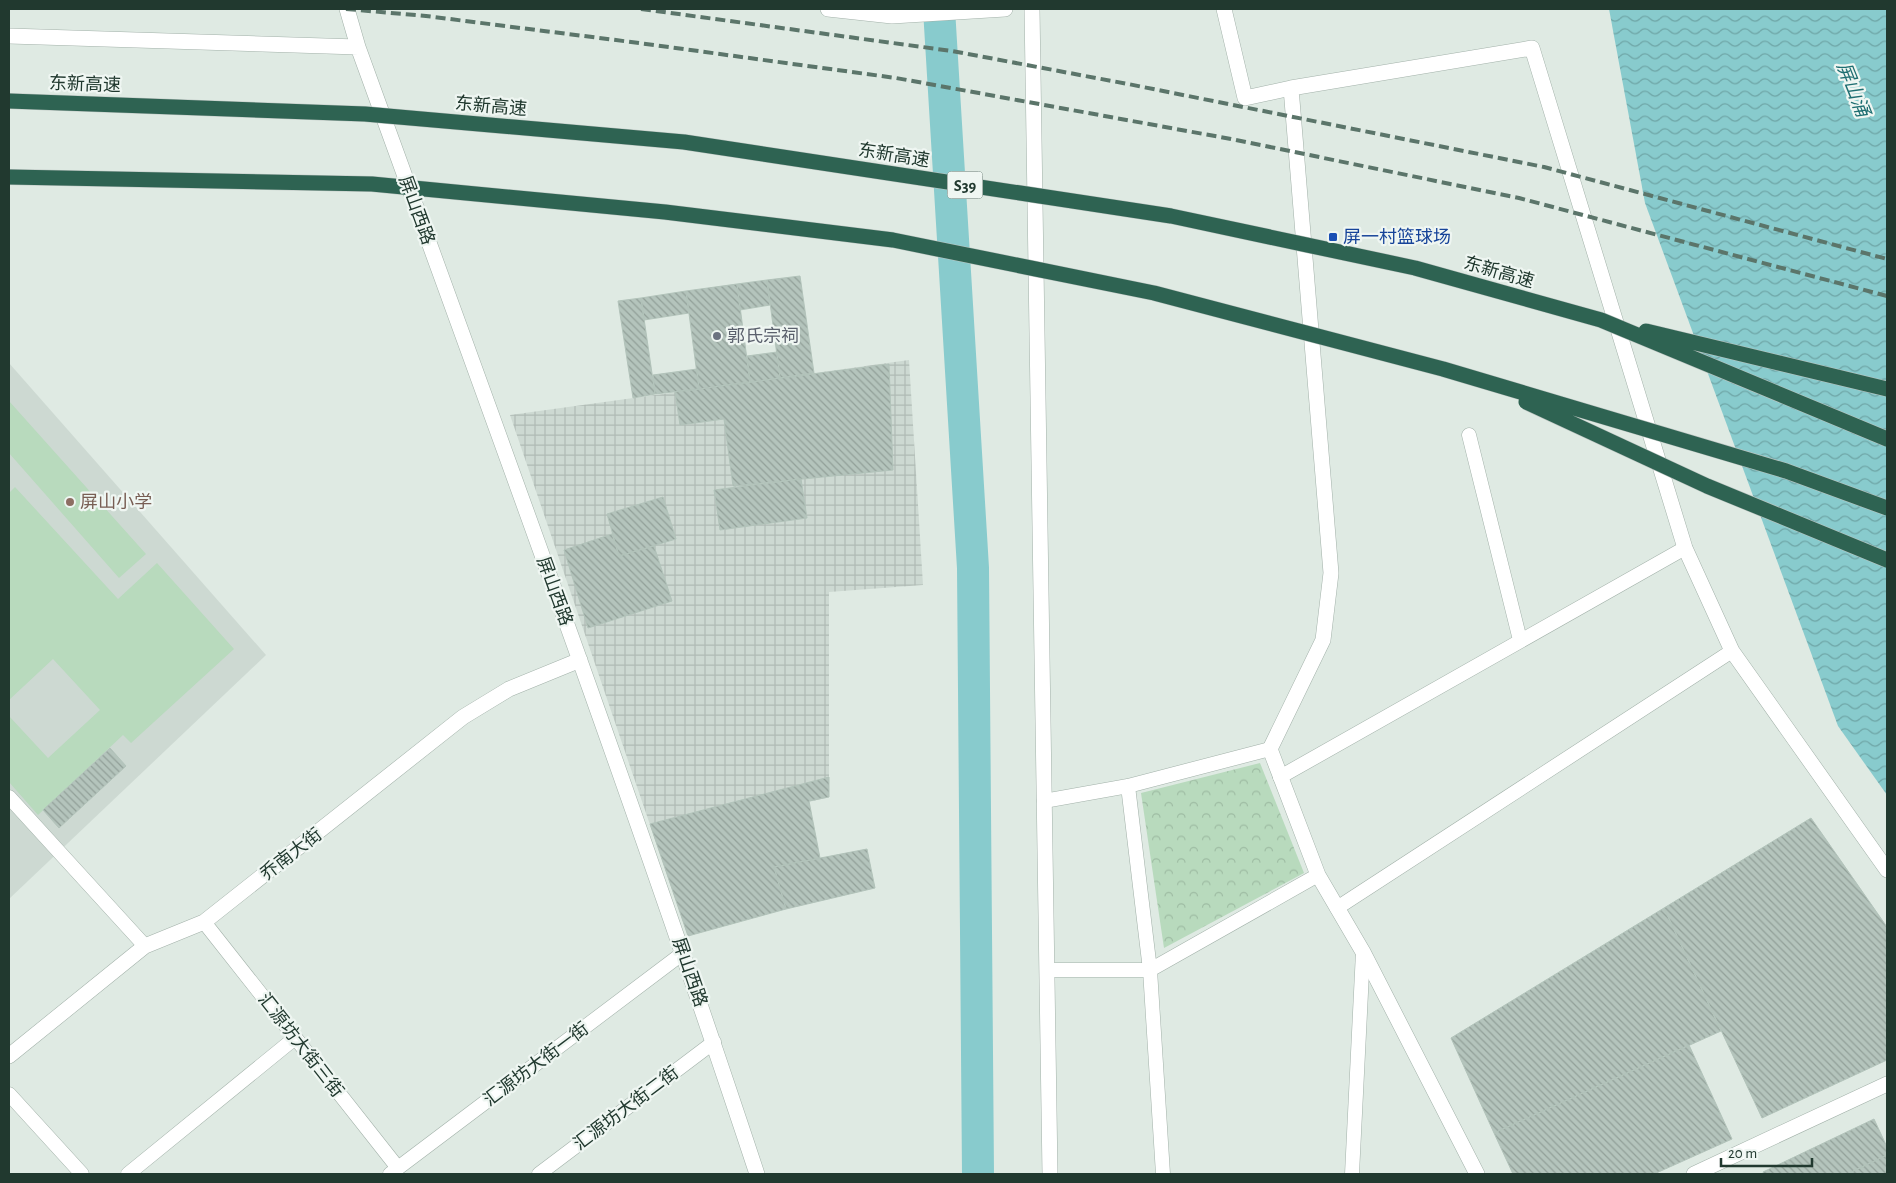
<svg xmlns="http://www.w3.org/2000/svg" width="1896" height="1183" viewBox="0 0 1896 1183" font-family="'Alegreya Sans','Noto Sans SC',sans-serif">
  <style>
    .built { fill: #cdd9d2 }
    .industrial { fill: url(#industrial-grid) }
    .grass { fill: #b8dabd }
    .park { fill: url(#park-crowns) }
    .water { fill: url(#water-waves) }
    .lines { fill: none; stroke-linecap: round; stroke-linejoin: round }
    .canal { stroke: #88cbcd; stroke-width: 32 }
    .building { fill: url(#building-back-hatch); stroke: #b2c3ba }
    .lane-casing { stroke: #a2b1a9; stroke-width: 15 }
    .street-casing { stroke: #a2b1a9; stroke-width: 16 }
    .lane { stroke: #fff; stroke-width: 14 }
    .street { stroke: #fff; stroke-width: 15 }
    .rail { stroke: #5b756a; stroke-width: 4; stroke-dasharray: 10 5; stroke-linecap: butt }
    .highway-bridge-casing { stroke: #bcc4c1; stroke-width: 16; stroke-linecap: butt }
    .highway-bridge { stroke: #2e6352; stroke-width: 15 }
    .transit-dot { fill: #1a4fb4; stroke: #eff6f2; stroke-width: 2 }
    .worship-dot { fill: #6b7280; stroke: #eff6f2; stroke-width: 2 }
    .education-dot { fill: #8d6e63; stroke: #eff6f2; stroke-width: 2 }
    .labels { text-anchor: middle; stroke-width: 4.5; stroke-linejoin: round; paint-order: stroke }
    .shield { fill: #eff6f2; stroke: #5f726a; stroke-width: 1 }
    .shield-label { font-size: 16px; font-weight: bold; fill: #21392f }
    .street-label { font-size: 18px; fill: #21392f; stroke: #eff6f2 }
    .transit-label { font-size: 18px; fill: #164399; stroke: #eff6f2; text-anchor: start }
    .worship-label { font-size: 18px; fill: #5b616d; stroke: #eff6f2; text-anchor: start }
    .education-label { font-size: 18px; fill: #785e54; stroke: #eff6f2; text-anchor: start }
    .water-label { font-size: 19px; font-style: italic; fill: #1e6e71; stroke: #eff6f2 }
  </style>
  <defs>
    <pattern id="industrial-grid" width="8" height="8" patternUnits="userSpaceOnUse" patternTransform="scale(1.25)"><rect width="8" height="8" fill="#cdd9d2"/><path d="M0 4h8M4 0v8" fill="none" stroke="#b0bbb5"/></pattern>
    <pattern id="park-crowns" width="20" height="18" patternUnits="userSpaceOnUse" patternTransform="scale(1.25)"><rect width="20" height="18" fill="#b8dabd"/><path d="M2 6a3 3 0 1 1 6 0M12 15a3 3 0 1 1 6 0" fill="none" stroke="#9ebca3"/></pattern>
    <pattern id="water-waves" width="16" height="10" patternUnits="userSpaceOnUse" patternTransform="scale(1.25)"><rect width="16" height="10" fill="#88cbcd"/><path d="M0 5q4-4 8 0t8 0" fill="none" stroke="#6fa6a7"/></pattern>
    <pattern id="building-back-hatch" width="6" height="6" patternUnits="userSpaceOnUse" patternTransform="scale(1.25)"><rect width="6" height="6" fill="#b4c4bc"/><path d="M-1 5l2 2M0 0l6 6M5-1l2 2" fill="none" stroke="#92a099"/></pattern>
  </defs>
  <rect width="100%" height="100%" fill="#dfeae3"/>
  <path class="built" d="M9,363L266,655L9,899Z"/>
  <path class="industrial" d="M909,360L923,585L829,592V797L809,802L820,858L867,849L875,888L786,909L688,936L510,415Z"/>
  <path class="grass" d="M9,401L146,554L119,578L9,453Z
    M15,487L118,599L157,563L234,649L131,743L123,735L38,815L9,782V716L48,758L100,710L53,659L9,700V493Z"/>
  <path class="park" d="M1260,763L1304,873L1164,948L1141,793Z"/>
  <path class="water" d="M1609,9H1887V795L1838,726L1645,203Z"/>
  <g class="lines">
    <path class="canal" d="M939,9L973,568L978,1174"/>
  </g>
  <path class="building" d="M800,276L814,373L780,378L767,280Z
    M767,280L770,305L740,310L737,284Z
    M737,284L750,382L699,389L686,291Z
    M686,291L689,313L644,320L641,298Z
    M641,298L655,394L633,398L618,301Z
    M777,352L780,378L750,382L747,356Z
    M889,364L893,470L733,486L724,419L680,425L675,392Z
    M697,369L699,389L655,394L653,375Z
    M801,479L807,518L720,530L714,490Z
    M663,497L676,539L619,556L607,514Z
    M612,534L619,556L654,546L672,601L588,628L564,550Z
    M110,748L126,766L59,828L43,810Z
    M829,777V797L809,801L820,858L774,867L786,909L688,936L650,824Z
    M1811,818L1887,927V1060L1762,1118L1664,908Z
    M867,849L875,888L786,909L774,867Z
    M1664,908L1721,1031L1494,1133L1451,1038Z
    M1689,1045L1732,1139L1654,1174H1513L1494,1133Z
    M1874,1119L1887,1147V1155L1847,1174H1764L1763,1172Z
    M1887,1155V1174H1847Z"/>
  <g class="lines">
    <g class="lane-casing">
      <path id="lane" d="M1469,435L1520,640
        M1280,777L1685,548
        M1128,786L1150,970L1163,1174
        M9,797L145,946
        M1044,801L1128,786L1270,749
        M1337,908L1732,651
        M204,922L398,1168
        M1047,970H1150L1318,875
        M9,1094L82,1174
        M128,1174L295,1038
        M390,1174L683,953
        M539,1174L714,1042
        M1352,1174L1363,952"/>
    </g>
    <g class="street-casing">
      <path id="street" d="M347,9L358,47C494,422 632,796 757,1174
        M828,9L892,16L1005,9
        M1032,9L1050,1174
        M1224,9L1245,98L1291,88L1331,573L1323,640L1270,749L1318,875L1363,952L1477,1174
        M9,36L358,47
        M1291,88L1532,48L1685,548L1732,651L1887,870
        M9,1056L145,946L204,922L463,717L509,689L580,660
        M1694,1174L1887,1084"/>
    </g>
    <use href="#lane" class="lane"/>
    <use href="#street" class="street"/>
    <path class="rail" d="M346,9L426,16L639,43L896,78L1231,139L1519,198L1887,296
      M641,9L952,51L1128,84L1544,167L1887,259"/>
    <g class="highway-bridge-casing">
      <path id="highway-bridge" d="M9,101L365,114L684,142L1171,216L1415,268L1601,320L1887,439
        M9,177L372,184L665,212L893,240L1154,293L1443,369L1786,471L1887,508
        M1646,331L1887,389
        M1526,402L1707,486L1887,560"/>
    </g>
    <use href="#highway-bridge" class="highway-bridge"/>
  </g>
  <rect class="transit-dot" x="1328" y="232" width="10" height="10" rx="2.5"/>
  <circle class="worship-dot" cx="717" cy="336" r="5"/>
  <circle class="education-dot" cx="70" cy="502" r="5"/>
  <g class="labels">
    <rect class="shield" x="947.5" y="171.5" width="35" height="27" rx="4"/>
    <g class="shield-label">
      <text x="965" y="191">S39</text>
    </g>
    <g class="street-label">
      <text transform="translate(85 84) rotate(2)" y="6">东新高速</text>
      <text transform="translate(491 106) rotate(5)" y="6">东新高速</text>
      <text transform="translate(894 155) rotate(9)" y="6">东新高速</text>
      <text transform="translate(417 210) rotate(70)" y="6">屏山西路</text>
      <text transform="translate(1499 272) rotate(16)" y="6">东新高速</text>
      <text transform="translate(555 591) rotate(70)" y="6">屏山西路</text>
      <text transform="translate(291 854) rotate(-38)" y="6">乔南大街</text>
      <text transform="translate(690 972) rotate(71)" y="6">屏山西路</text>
      <text transform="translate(301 1045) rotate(52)" y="6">汇源坊大街三街</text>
      <text transform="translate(536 1064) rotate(-37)" y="6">汇源坊大街一街</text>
      <text transform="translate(626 1108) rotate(-37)" y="6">汇源坊大街二街</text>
    </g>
    <g class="transit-label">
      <text x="1343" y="243">屏一村篮球场</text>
    </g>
    <g class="worship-label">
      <text x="727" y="342">郭氏宗祠</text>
    </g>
    <g class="education-label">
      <text x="80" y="508">屏山小学</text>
    </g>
    <g class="water-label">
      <text transform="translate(1854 89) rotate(68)" y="7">屏山涌</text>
    </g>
  </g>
  <rect width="1896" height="1183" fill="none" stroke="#21392f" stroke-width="20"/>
  <path d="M1721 1158v8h91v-8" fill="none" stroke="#21392f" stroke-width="2.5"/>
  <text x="1728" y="1158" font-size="15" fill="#21392f" stroke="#eff6f2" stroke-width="4" paint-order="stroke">20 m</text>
</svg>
